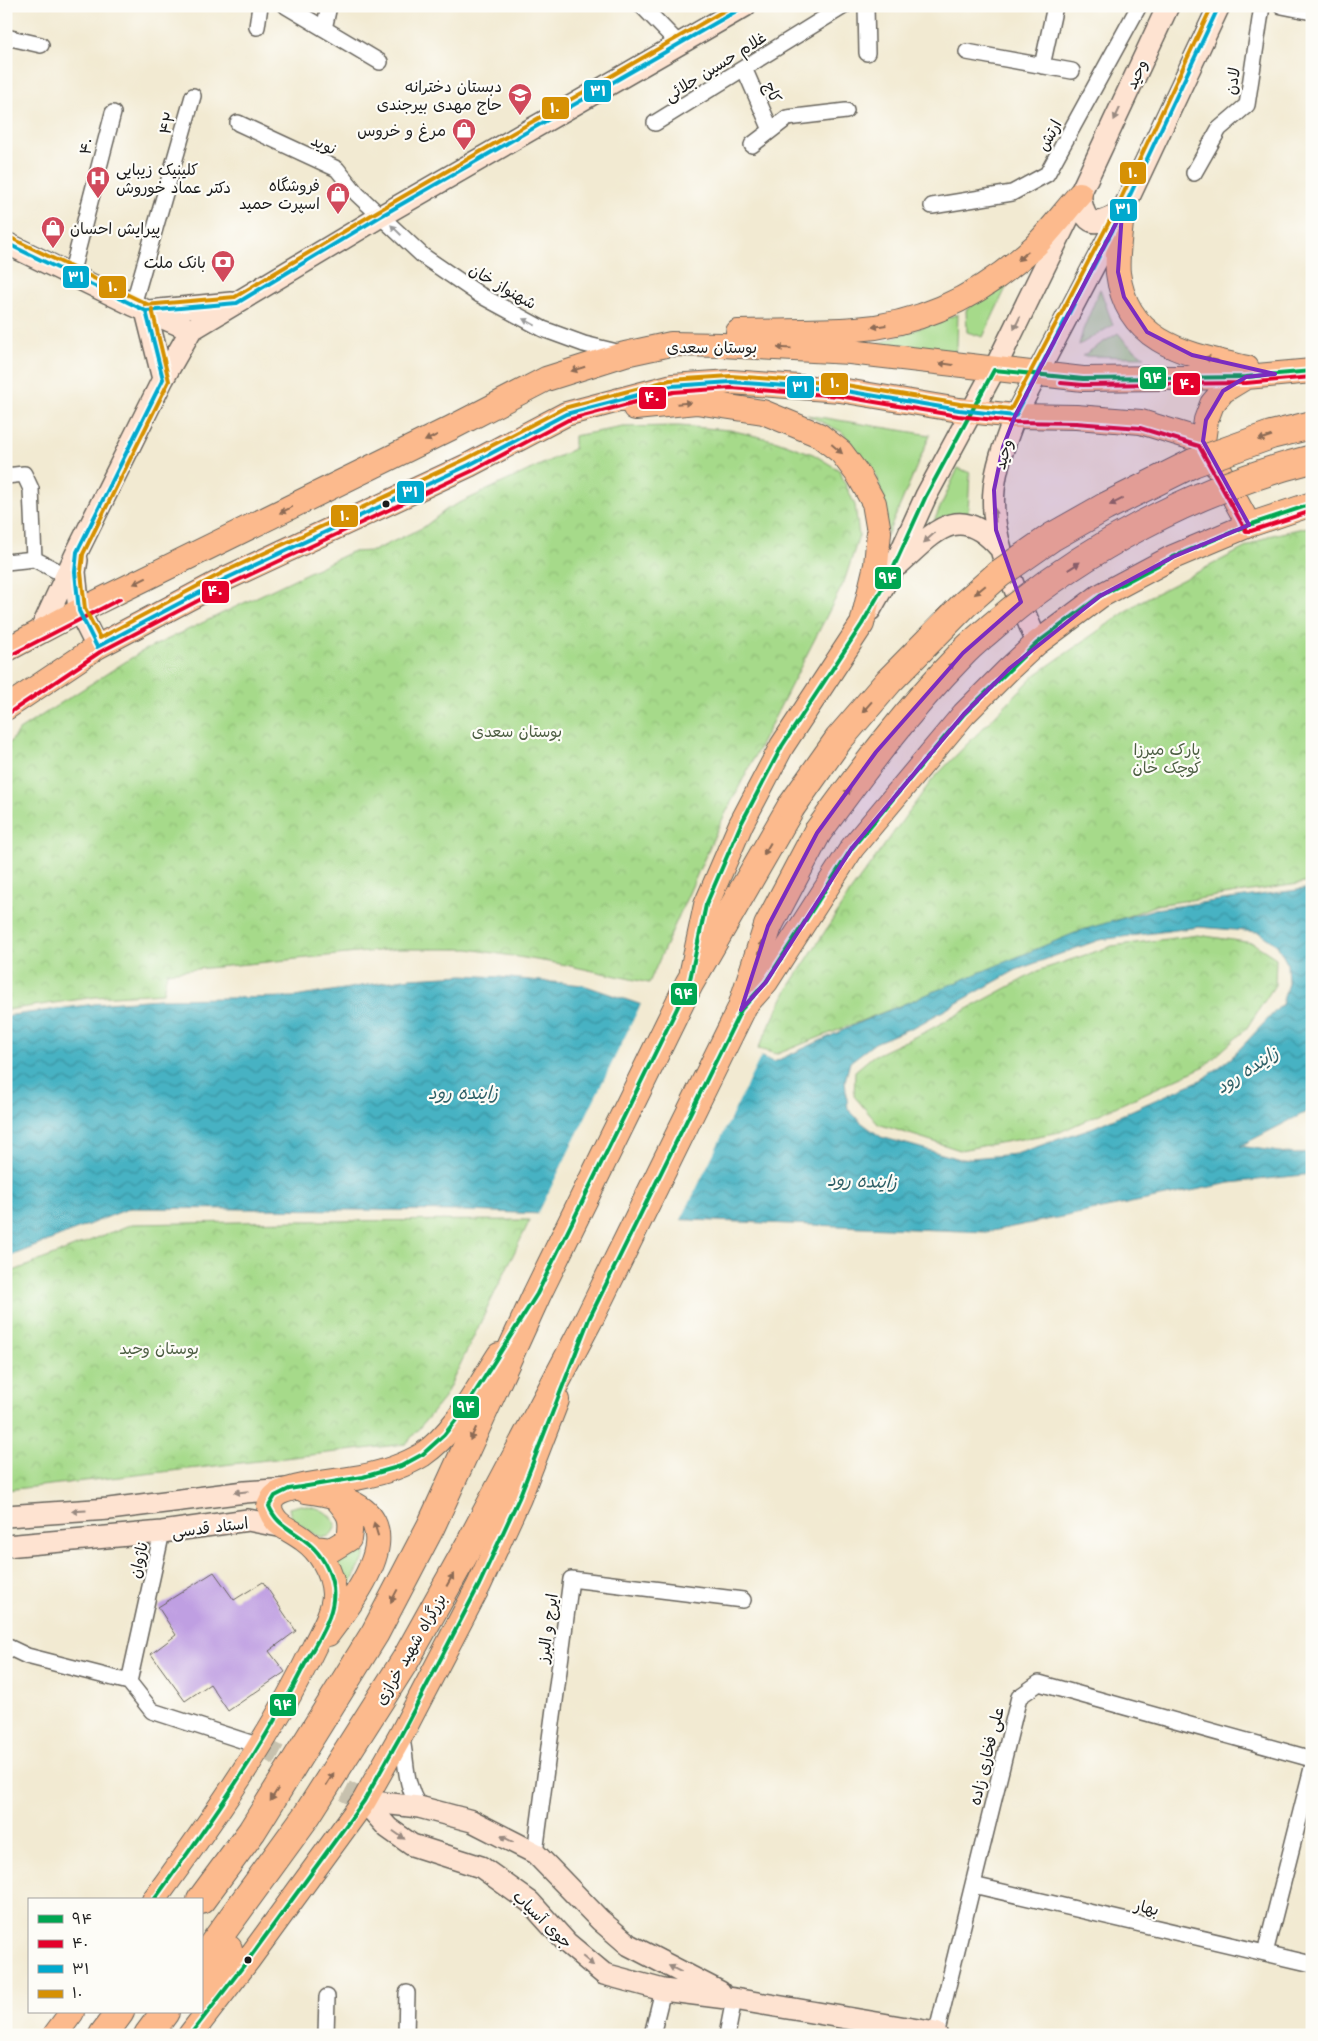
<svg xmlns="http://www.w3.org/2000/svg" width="1318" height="2041" viewBox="0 0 1318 2041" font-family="Mali,'Playpen Sans Arabic',sans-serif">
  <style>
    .grass { fill: #a6da8a; stroke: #617b53 }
    .park { fill: url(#park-crowns); stroke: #617b53 }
    .water { fill: url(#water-waves); stroke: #316770; fill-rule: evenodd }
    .pier { fill: #f2ead2 }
    .building { fill: #bf9fe2 }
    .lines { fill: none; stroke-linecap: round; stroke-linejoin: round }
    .secondary-tunnel { stroke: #c7c1ae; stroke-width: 21; stroke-dasharray: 21 11; stroke-linecap: butt }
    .street-casing { stroke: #67645c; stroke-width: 18 }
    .secondary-casing { stroke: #67645c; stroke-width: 24 }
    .primary-casing { stroke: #67645c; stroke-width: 26 }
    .highway-casing { stroke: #67645c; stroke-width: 30 }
    .street { stroke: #fff; stroke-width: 15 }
    .secondary { stroke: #fee3d1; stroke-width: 21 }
    .primary { stroke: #fcba8d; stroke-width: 24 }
    .highway { stroke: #fcba8d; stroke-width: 28 }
    .highway-bridge-casing { stroke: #67645c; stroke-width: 30; stroke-linecap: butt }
    .highway-bridge { stroke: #fcba8d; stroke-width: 28 }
    .bus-1-casing { stroke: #fdfcf7; stroke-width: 8 }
    .bus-2-casing { stroke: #fdfcf7; stroke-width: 8 }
    .bus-3-casing { stroke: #fdfcf7; stroke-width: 8 }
    .bus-4-casing { stroke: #fdfcf7; stroke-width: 8 }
    .bus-1 { stroke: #00a651; stroke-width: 4 }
    .bus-2 { stroke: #e4002b; stroke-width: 4 }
    .bus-3 { stroke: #00a9ce; stroke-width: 4 }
    .bus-4 { stroke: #d69104; stroke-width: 4 }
    .oneway { fill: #988980 }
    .oneway2 { fill: #999 }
    .oneway3 { fill: #8c6b54 }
    .marked { fill: #7b2cbf; fill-opacity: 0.2; stroke: #7b2cbf; stroke-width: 4; stroke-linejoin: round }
    .bus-dot { fill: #1c1c1c; stroke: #fdfcf7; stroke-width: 2 }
    .labels { text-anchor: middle; stroke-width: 4.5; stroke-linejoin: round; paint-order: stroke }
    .street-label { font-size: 16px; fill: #1c1c1c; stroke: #fdfcf7 }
    .poi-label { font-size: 16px; fill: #1c1c1c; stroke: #fdfcf7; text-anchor: end }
    .park-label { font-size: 16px; fill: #4c5e42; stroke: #fdfcf7 }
    .water-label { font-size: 18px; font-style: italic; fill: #2f6067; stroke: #fdfcf7 }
    .line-badge { stroke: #fdfcf7; stroke-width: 2 }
    .badge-label { font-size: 14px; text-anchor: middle; font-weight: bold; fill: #fff }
  </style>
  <defs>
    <pattern id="park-crowns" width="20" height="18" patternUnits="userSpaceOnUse" patternTransform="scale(1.25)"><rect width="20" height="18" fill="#a6da8a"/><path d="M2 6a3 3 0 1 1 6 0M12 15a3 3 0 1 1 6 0" fill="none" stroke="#8eba76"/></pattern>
    <pattern id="water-waves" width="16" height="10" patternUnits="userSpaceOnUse" patternTransform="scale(1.25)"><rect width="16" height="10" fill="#46b2c3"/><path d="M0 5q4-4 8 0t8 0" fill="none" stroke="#3a909e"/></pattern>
  </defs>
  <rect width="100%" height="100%" fill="#fdfcf7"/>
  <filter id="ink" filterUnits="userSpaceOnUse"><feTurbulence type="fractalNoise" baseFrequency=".02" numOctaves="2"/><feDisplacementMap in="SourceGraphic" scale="10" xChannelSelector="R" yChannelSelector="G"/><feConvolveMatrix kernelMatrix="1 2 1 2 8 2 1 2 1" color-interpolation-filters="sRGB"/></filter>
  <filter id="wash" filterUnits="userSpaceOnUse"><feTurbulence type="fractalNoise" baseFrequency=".0096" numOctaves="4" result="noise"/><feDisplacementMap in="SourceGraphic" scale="20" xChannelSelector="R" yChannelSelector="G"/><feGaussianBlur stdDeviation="1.12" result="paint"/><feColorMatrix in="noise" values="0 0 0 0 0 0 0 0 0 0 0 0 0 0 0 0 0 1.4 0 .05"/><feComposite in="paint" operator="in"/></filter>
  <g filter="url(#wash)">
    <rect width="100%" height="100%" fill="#f2ead2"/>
    <path class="grass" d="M1013,273L983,337L967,332L966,310Z
      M1100,289L1113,325L1079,345L1083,330Z
      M958,314L957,346L952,357L874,345Z
      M1118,333L1127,344L1145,357L1082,356Z
      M807,415L930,435L887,536L886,510L877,477L867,462L842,432Z
      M958,468L970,473L968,513L946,516L934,521Z
      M301,1505C318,1507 327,1510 336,1524C329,1553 304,1526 291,1517L289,1508Z
      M358,1523L365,1540V1557L342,1599L334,1556Z"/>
    <path class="park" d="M679,426L730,430L777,441L813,454L839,470L855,505L859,536L844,582L717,830L649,983L561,964L469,949H397L167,972L163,993L95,997L6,1010V748L19,730L139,653L351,552L373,551L424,527L447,509L574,449V436L623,427Z
      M1312,526V882L1156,905L777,1054L758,1049L786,992L851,891L932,780L1035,675L1141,601L1268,536Z
      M1198,935L1253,943L1276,958L1275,985L1246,1029L1205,1066L1060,1132L960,1150L878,1124L854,1096L855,1071L873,1056L925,1032L1040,970L1112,946Z
      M530,1220L444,1398L406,1444L6,1490V1274L132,1224L293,1221Z"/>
    <path class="water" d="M1312,888V1109L1240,1146L1293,1154L1312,1153V1174L1230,1183L987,1232L469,1211L130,1208L6,1258V1016L95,1004L159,999L295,997L410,978L463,975L499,977L583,985L639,1004L774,1062L863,1021L1082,930L1155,909ZM1199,927L1258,932L1277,945L1287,963L1288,983L1282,1004L1231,1058L1205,1078L1094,1127L1016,1154L960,1159L881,1137L862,1123L848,1109L845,1081L850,1062L875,1043L918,1025L1016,970L1099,940Z"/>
    <path class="pier" d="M642,1002L762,1054L680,1222L537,1216Z"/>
    <g id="blocks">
      <path class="building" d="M214,1572L234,1600L263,1582L296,1631L269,1651L285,1672L228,1711L210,1684L185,1701L151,1654L176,1635L158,1607Z"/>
    </g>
  </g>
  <g filter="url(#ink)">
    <use href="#blocks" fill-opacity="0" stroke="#67645c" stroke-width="1"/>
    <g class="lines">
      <path class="secondary-tunnel" d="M260,1746L364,1801"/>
      <g class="street-casing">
        <path id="street" d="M286,6L380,62
          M642,6L679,44
          M866,6L867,53
          M1282,6L1312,12
          M257,27L260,6
          M324,29L329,6
          M6,37L41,45
          M967,52L1072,71
          M1042,66L1055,6
          M744,68L771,130
          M238,123L337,169L357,194L423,256L480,295L543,329L584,344L621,353
          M655,123L844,6
          M752,145L787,118L846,111
          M1194,173L1219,129L1247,105L1262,6
          M932,206L1012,193L1047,174L1139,6
          M71,275L113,113
          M133,305L193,96
          M6,476L24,474L31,489L34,559
          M6,562L34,559L67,576
          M162,1532L129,1682L152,1711L260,1746
          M6,1646L27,1656L129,1682
          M401,1735C408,1764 403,1780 419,1807
          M535,1853L571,1579L743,1600
          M973,1885L1312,1964
          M1265,1953L1312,1768
          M326,2035L327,1997
          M406,2035L407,1993
          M652,2035L663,1990
          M727,2035L734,1999
          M936,2035L1019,1697L1039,1683L1312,1759"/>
      </g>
      <g class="secondary-casing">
        <path id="secondary" d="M1080,194C1085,229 1095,226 1122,212
          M6,243L133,305L191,330
          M146,311L163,379
          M149,311L231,303
          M77,560L75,572L79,611L97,647
          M898,565C934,533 958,500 1000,548
          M870,610L892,571L926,496L994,370L1080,194L1168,6
          M40,632L77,552L163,379L191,330L381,216L745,6
          M1037,643C1019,597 989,540 994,490C996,465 1006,440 1015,416L1122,212L1219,6
          M6,1516L109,1509L245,1492L289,1489
          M6,1546L162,1532L248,1520L284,1527
          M364,1801L388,1828L412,1845L481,1867L530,1902L567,1943L604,1974L663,1990L734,1999L936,2033
          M364,1801L419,1807L472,1821L535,1853L600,1920L629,1945L720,1992"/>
      </g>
      <g class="primary-casing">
        <path id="primary" d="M1122,212C1121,229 1116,256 1118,273C1127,345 1188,354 1247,368
          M738,332C777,331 817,332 856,329C926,324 984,293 1035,246C1051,230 1065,211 1080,194
          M1246,377L1223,391L1212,404L1206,420L1203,441L1249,525
          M635,408L696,402L763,412L819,435L841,452L859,476L874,503L879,532L876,565L862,624L782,746L741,824L706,905L692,971
          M6,650L79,611L453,427L546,379L625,354L671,344L722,345L850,352L1083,379L1246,377L1312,371
          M6,708L97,647L227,578L469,465L566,414L672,386L731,382L840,390L959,410L1015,416L1076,417L1141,422L1203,441
          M743,1008L766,982L852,848L964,714L1010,668L1037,643L1100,596L1173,557L1249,525L1312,504
          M306,1491C420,1505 374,1573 328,1634
          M314,1548L331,1550L349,1539C353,1517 349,1513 335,1497
          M154,1900C213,1819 271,1737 314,1647C322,1631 334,1611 334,1594C333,1572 320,1551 303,1539C287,1527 275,1527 269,1506C271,1503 272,1498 275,1496C287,1485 342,1481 361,1477C381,1473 404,1466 422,1455C456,1432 477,1389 499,1355
          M55,2035L72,2012
          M190,2035L248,1960L364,1801L401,1735L479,1585L519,1498L557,1400"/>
      </g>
      <g class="highway-casing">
        <path id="highway" d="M201,1900L252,1831L375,1633L431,1526L537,1294L689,984L791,807
          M201,1961L307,1815L406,1659L471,1542L589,1319L741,1010L768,926L817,833
          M201,1986L228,1949
          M103,2035L120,2012
          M148,2035L165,2012"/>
      </g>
      <use href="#street" class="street"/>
      <use href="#secondary" class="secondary"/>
      <use href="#primary" class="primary"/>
      <use href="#highway" class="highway"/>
      <g class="highway-bridge-casing">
        <path id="highway-bridge" d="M791,807L839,739L889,681L965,604L999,574L1052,537L1105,507L1193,463L1271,435L1312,425
          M817,833C862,771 908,709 962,654C971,644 983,635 993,626C1082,549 1197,488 1312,459"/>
      </g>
      <use href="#highway-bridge" class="highway-bridge"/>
      <g class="bus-1-casing">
        <path id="bus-1" d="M994,370L1083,379L1246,377L1312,371
          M154,1900C210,1823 265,1745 307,1660C319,1637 339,1610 332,1582C328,1565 318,1550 303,1539C289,1528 276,1524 269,1506L275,1496L289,1489L363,1477L401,1466L423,1454L444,1435L464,1410L537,1294L689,984L706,905L741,824L782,746L862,624L892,571L926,496L994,370
          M190,2035L248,1960L364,1801L401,1735L479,1585L519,1498L589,1319L741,1010L766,982L852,848L964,714L1037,643L1100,596L1173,557L1249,525L1312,504"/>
      </g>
      <g class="bus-2-casing">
        <path id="bus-2" d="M1061,383L1083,385L1246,383L1312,377
          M9,656L120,599
          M9,713L100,652L230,584L472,471L568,420L673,392L731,388L839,396L958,416L1014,422L1076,423L1140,428L1199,446L1246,531H1251L1312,511"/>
      </g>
      <g class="bus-3-casing">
        <path id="bus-3" d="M6,243L146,311
          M146,311L163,379L77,552L75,572L79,611L97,647L227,578L469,465L566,414L672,386L731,382L840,390L959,410L1015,416L1122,212L1219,6
          M146,311L237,303L381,216L745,6"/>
      </g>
      <g class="bus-4-casing">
        <path id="bus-4" d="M9,237L149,305
          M145,305L235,297L378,211L732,6
          M152,309L169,381L83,554L81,572L85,609L100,638L224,572L466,459L564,408L670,380L731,376L840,384L960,404L1011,409L1116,209L1212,6"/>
      </g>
      <use href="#bus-1" class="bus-1"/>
      <use href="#bus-2" class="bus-2"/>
      <use href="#bus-3" class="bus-3"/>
      <use href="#bus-4" class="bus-4"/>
    </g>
    <defs><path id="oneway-solid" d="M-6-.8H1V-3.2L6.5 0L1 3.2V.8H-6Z" transform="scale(1.25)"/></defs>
    <g class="oneway">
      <use href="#oneway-solid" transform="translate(1117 114) rotate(115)"/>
      <use href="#oneway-solid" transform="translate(1017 323) rotate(116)"/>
      <use href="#oneway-solid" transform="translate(995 515) rotate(-94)"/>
      <use href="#oneway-solid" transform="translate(929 538) rotate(138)"/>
      <use href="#oneway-solid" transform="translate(241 1492) rotate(174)"/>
      <use href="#oneway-solid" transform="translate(79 1511) rotate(176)"/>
      <use href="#oneway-solid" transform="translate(399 1835) rotate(35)"/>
      <use href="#oneway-solid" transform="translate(507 1839) rotate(-153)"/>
      <use href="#oneway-solid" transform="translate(588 1961) rotate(40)"/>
      <use href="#oneway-solid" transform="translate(675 1969) rotate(-153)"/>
    </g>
    <g class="oneway2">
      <use href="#oneway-solid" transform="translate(396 230) rotate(-136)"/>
      <use href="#oneway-solid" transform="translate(529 322) rotate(-152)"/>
    </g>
    <g class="oneway3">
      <use href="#oneway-solid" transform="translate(1023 256) rotate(139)"/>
      <use href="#oneway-solid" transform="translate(879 326) rotate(172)"/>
      <use href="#oneway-solid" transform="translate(784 348) rotate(-177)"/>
      <use href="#oneway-solid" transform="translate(1211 359) rotate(-167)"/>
      <use href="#oneway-solid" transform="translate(946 364) rotate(-173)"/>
      <use href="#oneway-solid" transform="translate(578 369) rotate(163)"/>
      <use href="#oneway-solid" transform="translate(684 403) rotate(-5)"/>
      <use href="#oneway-solid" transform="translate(431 438) rotate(154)"/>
      <use href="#oneway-solid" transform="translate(1265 438) rotate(161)"/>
      <use href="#oneway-solid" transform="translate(837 449) rotate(41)"/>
      <use href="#oneway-solid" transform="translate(1116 502) rotate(153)"/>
      <use href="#oneway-solid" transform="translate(286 510) rotate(154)"/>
      <use href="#oneway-solid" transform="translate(1074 566) rotate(-33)"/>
      <use href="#oneway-solid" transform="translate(140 581) rotate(154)"/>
      <use href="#oneway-solid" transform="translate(980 590) rotate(140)"/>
      <use href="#oneway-solid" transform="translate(949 668) rotate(-48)"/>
      <use href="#oneway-solid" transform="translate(867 707) rotate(131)"/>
      <use href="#oneway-solid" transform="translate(846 794) rotate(-54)"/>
      <use href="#oneway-solid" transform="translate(767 849) rotate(120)"/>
      <use href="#oneway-solid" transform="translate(761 947) rotate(-72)"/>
      <use href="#oneway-solid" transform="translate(473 1434) rotate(115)"/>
      <use href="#oneway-solid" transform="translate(376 1529) rotate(-107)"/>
      <use href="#oneway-solid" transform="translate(450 1580) rotate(-61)"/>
      <use href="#oneway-solid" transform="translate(394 1596) rotate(118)"/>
      <use href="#oneway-solid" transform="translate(330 1779) rotate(-58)"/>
      <use href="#oneway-solid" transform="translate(274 1795) rotate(122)"/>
    </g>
  </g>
  <path class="marked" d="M1122,212L1118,272L1124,297L1147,332L1192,355L1275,374L1246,377L1223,391L1206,420L1203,441L1249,525L1173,557L1100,596L1010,668L964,714L852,848L766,982L741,1010L768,926L817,833L876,752L963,653L1021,602L996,530L994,490L1003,447L1015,416Z"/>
  <defs>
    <g id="school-pin" transform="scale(1.25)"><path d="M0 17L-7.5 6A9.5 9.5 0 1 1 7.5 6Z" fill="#d1495b" stroke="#fdfcf7"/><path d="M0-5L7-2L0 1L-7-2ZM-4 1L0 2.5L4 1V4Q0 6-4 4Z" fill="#fff"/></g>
    <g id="shop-pin" transform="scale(1.25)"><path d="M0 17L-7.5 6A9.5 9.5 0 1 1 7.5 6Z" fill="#d1495b" stroke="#fdfcf7"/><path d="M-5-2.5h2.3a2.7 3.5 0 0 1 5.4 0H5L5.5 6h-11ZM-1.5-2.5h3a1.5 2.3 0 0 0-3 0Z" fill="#fff"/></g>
    <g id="hospital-pin" transform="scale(1.25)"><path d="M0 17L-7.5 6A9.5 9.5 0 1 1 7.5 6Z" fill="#d1495b" stroke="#fdfcf7"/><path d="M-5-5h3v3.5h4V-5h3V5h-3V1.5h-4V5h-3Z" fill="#fff"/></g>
    <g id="bank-pin" transform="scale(1.25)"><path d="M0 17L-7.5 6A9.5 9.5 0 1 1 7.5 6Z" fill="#d1495b" stroke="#fdfcf7"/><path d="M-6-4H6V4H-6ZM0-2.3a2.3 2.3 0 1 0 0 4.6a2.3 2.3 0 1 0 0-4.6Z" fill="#fff"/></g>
  </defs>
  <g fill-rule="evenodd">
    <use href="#school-pin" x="520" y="95"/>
    <use href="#shop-pin" x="464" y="130"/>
    <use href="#hospital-pin" x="98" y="178"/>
    <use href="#shop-pin" x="338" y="194"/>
    <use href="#shop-pin" x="53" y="228"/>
    <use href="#bank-pin" x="223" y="262"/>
  </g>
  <g class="bus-dot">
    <circle cx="386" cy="504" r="4.5"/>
    <circle cx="248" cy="1960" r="4.5"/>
  </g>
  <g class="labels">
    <g class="street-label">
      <text transform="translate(715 66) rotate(-32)" y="6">غلام حسین جلائی</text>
      <text transform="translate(1136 74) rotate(-65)" y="6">وحید</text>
      <text transform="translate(1232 81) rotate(-81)" y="6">لادن</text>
      <text transform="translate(773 92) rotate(66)" y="6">کاج</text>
      <text transform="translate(167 123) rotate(-74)" y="6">۴۲</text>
      <text transform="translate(1049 135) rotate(-61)" y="6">ارتش</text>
      <text transform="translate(324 144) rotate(25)" y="6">نوید</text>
      <text transform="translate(86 146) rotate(-76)" y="6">۴۰</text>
      <text transform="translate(503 286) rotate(30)" y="6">شهنواز خان</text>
      <text x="712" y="353">بوستان سعدی</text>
      <text transform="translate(1003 454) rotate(-74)" y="6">وحید</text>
      <text transform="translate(210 1527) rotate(-7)" y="6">استاد قدسی</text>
      <text transform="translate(138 1560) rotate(-77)" y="6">ناژوان</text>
      <text transform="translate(547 1628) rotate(-82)" y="6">ایرج و البرز</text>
      <text transform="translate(410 1649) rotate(-60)" y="6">بزرگراه شهید خرازی</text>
      <text transform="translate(986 1756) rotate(-76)" y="6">علی فخاری زاده</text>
      <text transform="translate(1147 1907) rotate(13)" y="6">بهار</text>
      <text transform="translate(543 1919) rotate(44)" y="6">جوی آسیاب</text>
    </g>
    <g class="poi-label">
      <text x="502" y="92">دبستان دخترانه<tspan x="502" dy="18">حاج مهدی بیرجندی</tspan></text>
      <text x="446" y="136">مرغ و خروس</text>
      <text x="116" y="175" text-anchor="start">کلینیک زیبایی<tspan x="116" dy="18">دکتر عماد خوروش</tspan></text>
      <text x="320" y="191">فروشگاه<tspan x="320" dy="18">اسپرت حمید</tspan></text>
      <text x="70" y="234" text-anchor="start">پیرایش احسان</text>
      <text x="206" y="268">بانک ملت</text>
    </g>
    <g class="park-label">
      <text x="517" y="737">بوستان سعدی</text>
      <text x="1167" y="755">پارک میرزا<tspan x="1167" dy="18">کوچک خان</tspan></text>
      <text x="159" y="1354">بوستان وحید</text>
    </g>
    <g class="water-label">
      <text transform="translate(1247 1070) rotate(-33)" y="6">زاینده رود</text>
      <text x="463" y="1099">زاینده رود</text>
      <text transform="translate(862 1181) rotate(2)" y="6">زاینده رود</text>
    </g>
  </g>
  <g class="line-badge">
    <rect x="583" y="79" width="29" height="24" rx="5" fill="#00a9ce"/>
    <rect x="541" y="96" width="29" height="24" rx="5" fill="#d69104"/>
    <rect x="1119" y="161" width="28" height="24" rx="5" fill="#d69104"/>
    <rect x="1109" y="198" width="29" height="24" rx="5" fill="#00a9ce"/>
    <rect x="62" y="265" width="28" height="24" rx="5" fill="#00a9ce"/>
    <rect x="98" y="275" width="29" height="24" rx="5" fill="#d69104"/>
    <rect x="1139" y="366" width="28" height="24" rx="5" fill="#00a651"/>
    <rect x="820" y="372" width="29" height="24" rx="5" fill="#d69104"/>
    <rect x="1172" y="372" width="29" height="24" rx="5" fill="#e4002b"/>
    <rect x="786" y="375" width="29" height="24" rx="5" fill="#00a9ce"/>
    <rect x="638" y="386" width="29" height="24" rx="5" fill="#e4002b"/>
    <rect x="396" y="480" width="29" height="24" rx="5" fill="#00a9ce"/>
    <rect x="330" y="504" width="29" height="24" rx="5" fill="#d69104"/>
    <rect x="874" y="566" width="28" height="24" rx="5" fill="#00a651"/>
    <rect x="201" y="580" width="29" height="24" rx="5" fill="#e4002b"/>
    <rect x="670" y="982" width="28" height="24" rx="5" fill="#00a651"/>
    <rect x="452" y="1395" width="28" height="24" rx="5" fill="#00a651"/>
    <rect x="269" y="1693" width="28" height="24" rx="5" fill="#00a651"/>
  </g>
  <g class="badge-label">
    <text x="598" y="96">۳۱</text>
    <text x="555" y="113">۱۰</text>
    <text x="1133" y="178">۱۰</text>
    <text x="1123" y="214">۳۱</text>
    <text x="76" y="282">۳۱</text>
    <text x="113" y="292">۱۰</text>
    <text x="1153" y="383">۹۴</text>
    <text x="835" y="388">۱۰</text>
    <text x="1187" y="389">۴۰</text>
    <text x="800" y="392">۳۱</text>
    <text x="652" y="402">۴۰</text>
    <text x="410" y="497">۳۱</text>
    <text x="345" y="521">۱۰</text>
    <text x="888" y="583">۹۴</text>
    <text x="215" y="596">۴۰</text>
    <text x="684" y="999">۹۴</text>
    <text x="466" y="1412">۹۴</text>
    <text x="283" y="1710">۹۴</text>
  </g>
  <rect width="1318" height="2041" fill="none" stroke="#fdfcf7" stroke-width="25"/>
  <rect x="28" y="1898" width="175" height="115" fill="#fdfcf7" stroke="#a3a29f"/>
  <rect x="38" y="1915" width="25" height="8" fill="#00a651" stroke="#a3a29f"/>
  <text x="72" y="1924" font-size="15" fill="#1c1c1c">۹۴</text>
  <rect x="38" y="1940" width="25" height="8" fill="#e4002b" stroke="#a3a29f"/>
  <text x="72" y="1948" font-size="15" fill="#1c1c1c">۴۰</text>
  <rect x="38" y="1965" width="25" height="8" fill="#00a9ce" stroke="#a3a29f"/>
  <text x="72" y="1974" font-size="15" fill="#1c1c1c">۳۱</text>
  <rect x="38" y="1990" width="25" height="8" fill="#d69104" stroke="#a3a29f"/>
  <text x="72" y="1998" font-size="15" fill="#1c1c1c">۱۰</text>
</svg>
